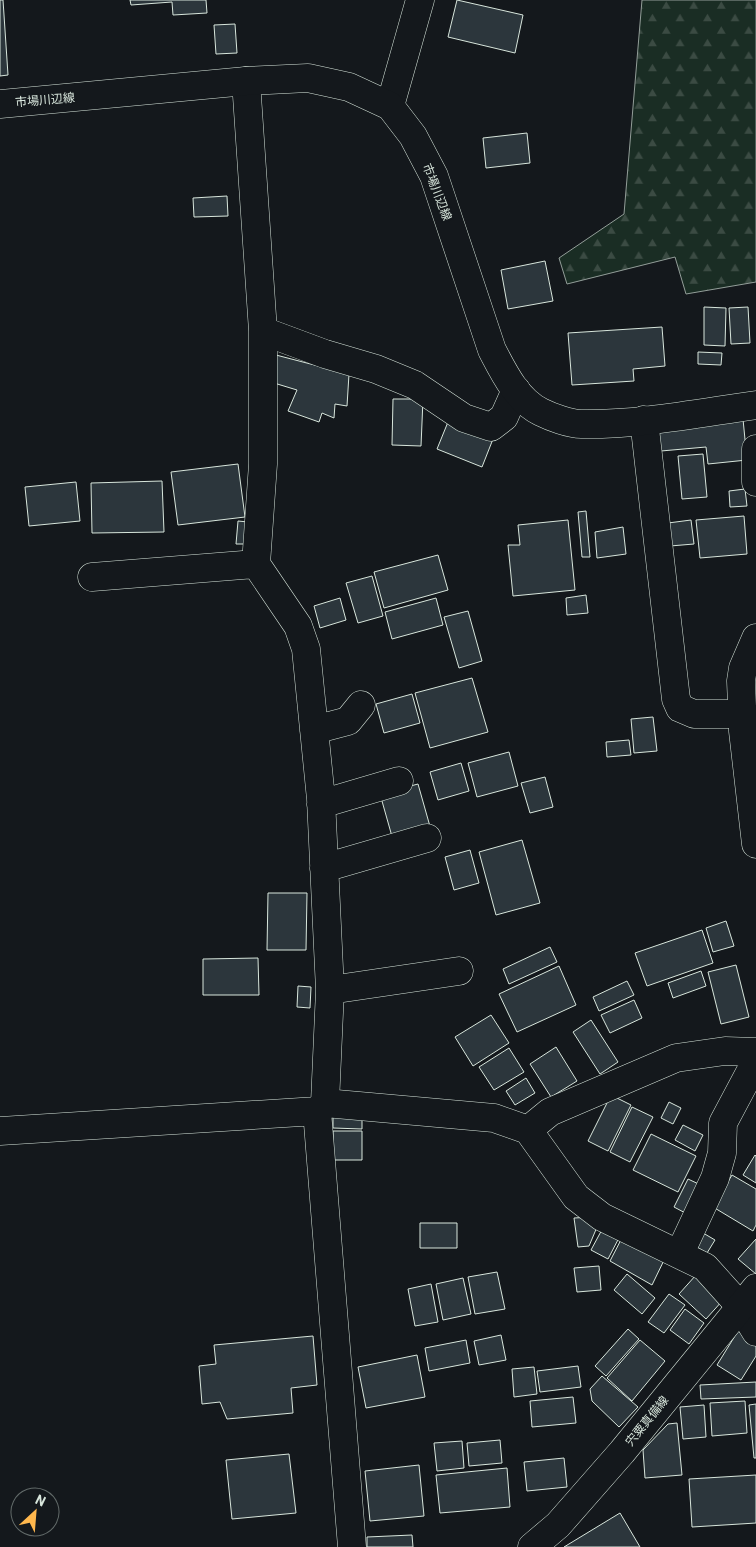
<svg xmlns="http://www.w3.org/2000/svg" width="756" height="1547" viewBox="0 0 756 1547" font-family="Barlow,'Noto Sans JP',sans-serif">
  <style>
    .forest { fill: url(#forest-firs); stroke: #939e99 }
    .building { fill: #2c363c; stroke: #d8e6dc }
    .lines { fill: none; stroke-linecap: round; stroke-linejoin: round }
    .street-casing { stroke: #d8e6dc; stroke-width: 29 }
    .secondary-casing { stroke: #d8e6dc; stroke-width: 29 }
    .street { stroke: #14181c; stroke-width: 28 }
    .secondary { stroke: #14181c; stroke-width: 28 }
    .labels { text-anchor: middle; stroke-width: 4; stroke-linejoin: round; paint-order: stroke }
    .street-label { font-size: 12px; fill: #d8e6dc; stroke: #14181c }
  </style>
  <defs>
    <pattern id="forest-firs" width="22" height="20" patternUnits="userSpaceOnUse" patternTransform="scale(1.25)"><rect width="22" height="20" fill="#1a2d24"/><path d="M5 1l3.5 6h-7zM16 11l3.5 6h-7z" fill="#3b4b43"/></pattern>
  </defs>
  <rect width="100%" height="100%" fill="#14181c"/>
  <path class="forest" d="M642,0H756V282L686,294L675,257L567,284L559,258L624,214Z"/>
  <path class="building" d="M0,0H3L8,75L0,76Z
    M130,0H206L207,13L173,15L172,2L131,5Z
    M457,0L523,15L515,53L448,37Z
    M235,24L237,53L216,54L214,25Z
    M527,133L530,163L486,168L483,138Z
    M227,196L228,216L194,217L193,198Z
    M545,261L553,301L508,309L501,270Z
    M704,307L726,308L725,346L704,345Z
    M748,307L750,343L731,344L729,308Z
    M662,327L665,366L633,369L634,381L572,385L568,333Z
    M698,352L722,353L721,365L698,364Z
    M276,355L349,374L347,406L335,404L334,418L322,413L319,422L288,411L297,390L274,383Z
    M393,399H423L421,446L392,445Z
    M743,419L747,460L708,464L706,447L661,451L658,427Z
    M448,422L493,439L482,467L437,449Z
    M703,454L707,497L682,499L678,456Z
    M238,464L245,517L178,525L171,472Z
    M162,481L164,532L92,533L91,483Z
    M76,482L80,521L29,526L25,487Z
    M745,489L747,506L730,507L729,491Z
    M586,511L590,557H582L578,512Z
    M744,516L747,554L700,558L696,520Z
    M568,520L575,590L513,596L508,545H520L518,525Z
    M691,520L694,544L670,546L668,523Z
    M238,521L248,522L246,544H236Z
    M623,527L626,554L597,558L595,532Z
    M438,555L448,590L384,608L374,572Z
    M372,576L383,616L358,623L346,583Z
    M586,595L588,613L567,615L566,598Z
    M340,598L346,620L320,628L314,606Z
    M436,598L443,625L392,639L385,612Z
    M468,611L482,661L459,668L444,617Z
    M472,678L488,732L430,748L415,693Z
    M412,694L420,723L384,733L376,704Z
    M653,717L657,751L634,753L631,719Z
    M629,740L631,755L607,757L606,742Z
    M509,752L518,786L477,797L468,763Z
    M461,763L469,791L438,800L430,772Z
    M545,777L553,807L530,813L521,783Z
    M418,784L431,830L393,840L380,794Z
    M522,840L540,903L496,915L479,852Z
    M470,850L479,883L454,890L445,857Z
    M268,893H307L306,950H267Z
    M726,921L734,946L713,952L706,928Z
    M702,930L713,963L647,986L635,953Z
    M550,947L557,962L509,984L503,969Z
    M258,958L259,995H203V959Z
    M736,965L749,1017L721,1024L708,972Z
    M559,966L576,1005L517,1032L499,994Z
    M701,971L706,986L673,998L668,983Z
    M627,981L634,995L599,1011L593,997Z
    M298,986L311,987L310,1008L297,1007Z
    M634,1000L642,1018L610,1033L601,1015Z
    M491,1015L509,1043L473,1066L455,1037Z
    M591,1020L618,1062L600,1074L573,1032Z
    M556,1047L577,1081L551,1097L530,1064Z
    M509,1048L524,1072L494,1090L479,1067Z
    M526,1078L535,1093L515,1105L506,1091Z
    M611,1095L631,1105L608,1151L588,1141Z
    M669,1102L681,1108L673,1124L661,1118Z
    M632,1107L653,1117L630,1162L610,1152Z
    M333,1109L362,1110V1129L333,1128Z
    M683,1125L703,1135L695,1151L675,1140Z
    M333,1131H362V1160H333Z
    M651,1134L696,1156L678,1192L633,1170Z
    M755,1155L756,1156V1183L743,1175Z
    M732,1175L756,1189V1225L753,1231L713,1207Z
    M688,1179L705,1187L691,1216L674,1207Z
    M593,1217L600,1220L589,1246L578,1247L574,1218Z
    M420,1223H457V1248H420Z
    M605,1224L622,1232L608,1259L591,1250Z
    M698,1230L715,1240L707,1253L690,1243Z
    M625,1232L668,1252L652,1285L610,1261Z
    M756,1239V1274L738,1259Z
    M599,1266L601,1290L577,1292L574,1268Z
    M497,1272L505,1309L475,1314L468,1277Z
    M627,1274L655,1298L642,1314L614,1290Z
    M696,1275L723,1300L706,1319L679,1294Z
    M463,1278L471,1314L443,1320L436,1284Z
    M431,1284L438,1322L415,1326L408,1289Z
    M669,1294L685,1305L664,1333L648,1322Z
    M685,1309L704,1323L689,1344L670,1330Z
    M628,1329L639,1339L606,1376L595,1366Z
    M738,1331L756,1342V1356L741,1380L717,1365Z
    M501,1335L506,1360L479,1365L474,1341Z
    M313,1336L317,1385L291,1388L293,1413L227,1419L220,1402L202,1404L199,1366L216,1364L214,1345Z
    M466,1340L470,1363L429,1371L425,1348Z
    M640,1340L665,1361L632,1401L607,1378Z
    M417,1355L425,1397L366,1408L358,1367Z
    M578,1366L581,1387L540,1392L537,1371Z
    M534,1367L537,1394L514,1397L512,1369Z
    M602,1376L638,1407L619,1427L592,1401L590,1389Z
    M756,1382V1397L701,1399L700,1385Z
    M573,1397L576,1423L532,1427L530,1401Z
    M745,1401L747,1433L712,1436L710,1403Z
    M756,1404V1458H754L749,1405Z
    M704,1405L706,1437L683,1439L680,1407Z
    M677,1423L682,1475L645,1478L643,1450L668,1424Z
    M500,1440L502,1463L469,1466L467,1443Z
    M462,1441L464,1468L437,1471L434,1443Z
    M289,1454L296,1513L232,1519L226,1460Z
    M564,1458L567,1487L527,1491L524,1462Z
    M419,1465L424,1516L370,1521L365,1471Z
    M507,1468L510,1507L440,1513L436,1475Z
    M756,1475V1523L692,1527L689,1479Z
    M620,1513L640,1547H564Z
    M412,1535L413,1547H367V1537Z"/>
  <g class="lines">
    <g class="street-casing">
      <path id="street" d="M390,106L420,0
        M263,331L325,354L376,369L415,385L464,418L491,427L504,417L516,390
        M644,420L676,699L680,708L694,714H742
        M756,449V482
        M92,577L256,564
        M756,638L743,668L741,681L743,731L756,844
        M314,730L348,721L361,705
        M321,804L399,781
        M324,868L427,838
        M330,990L459,971
        M325,1103L494,1118L528,1130L576,1197L602,1217L705,1267L740,1306L756,1332
        M317,1111L352,1547
        M528,1130L550,1112L676,1058L725,1051L756,1052
        M0,1131L317,1111L325,1103L330,990L321,799L306,649L298,626L256,564L263,464V331L246,81
        M680,1253L715,1178L722,1153L723,1123L756,1061"/>
    </g>
    <g class="secondary-casing">
      <path id="secondary" d="M0,104L246,81L308,78L349,87L390,106L413,136L434,176L492,350C504,373 517,400 541,412C551,417 570,424 581,424C639,425 699,413 756,405
        M532,1547L558,1525L622,1452L756,1288"/>
    </g>
    <use href="#street" class="street"/>
    <use href="#secondary" class="secondary"/>
  </g>
  <g class="labels">
    <g class="street-label">
      <text transform="translate(45 100) rotate(-5)" y="4">市場川辺線</text>
      <text transform="translate(437 192) rotate(69)" y="4">市場川辺線</text>
      <text transform="translate(647 1421) rotate(-51)" y="4">宍粟真備線</text>
    </g>
  </g>
  <g transform="translate(35 1512) rotate(26)"><circle r="24" fill="#14181c" stroke="#626a69"/>
  <path d="M0-4L9 19L0 12L-9 19Z" fill="#ffb74d"/>
  <text y="-8" font-size="14" font-weight="bold" text-anchor="middle" fill="#d8e6dc">N</text>
  </g>
</svg>
